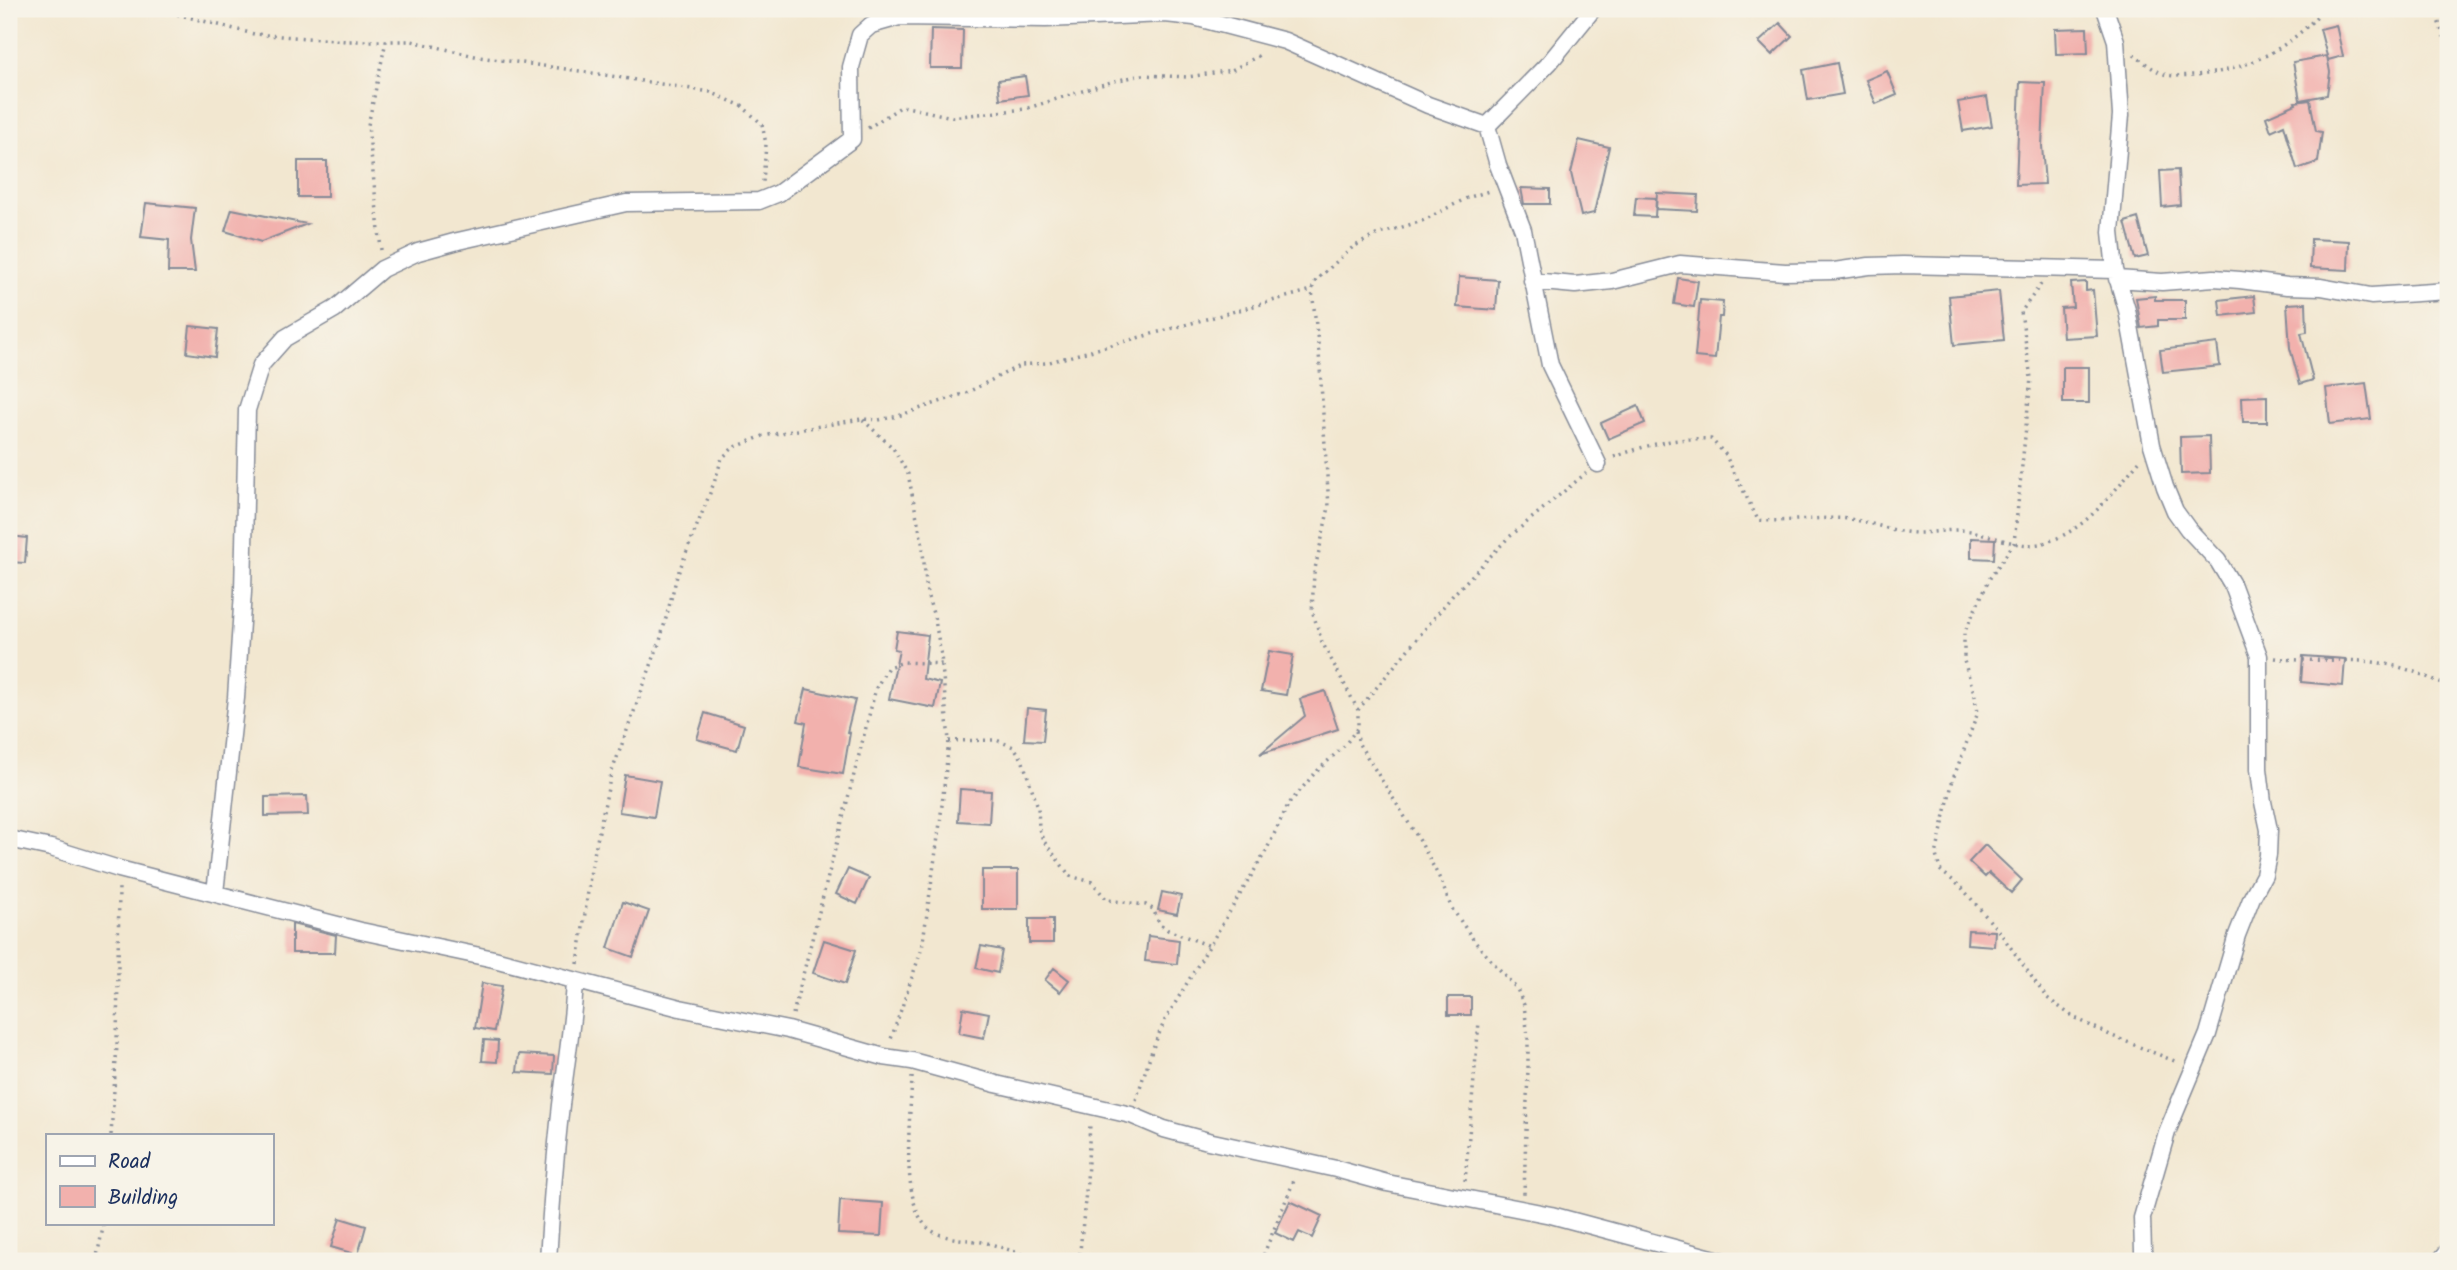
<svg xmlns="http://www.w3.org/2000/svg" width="2457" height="1270" viewBox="0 0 2457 1270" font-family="Kalam,sans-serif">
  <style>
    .building { fill: #f2b1ad }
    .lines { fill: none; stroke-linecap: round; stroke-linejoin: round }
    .minor-casing { stroke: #868b97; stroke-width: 19 }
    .path { stroke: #868b97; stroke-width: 3.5; stroke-dasharray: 2 5; stroke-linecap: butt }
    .minor { stroke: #fff; stroke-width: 16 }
  </style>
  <rect width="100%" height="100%" fill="#f7f3e8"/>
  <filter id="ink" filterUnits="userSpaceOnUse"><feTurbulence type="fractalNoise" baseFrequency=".0143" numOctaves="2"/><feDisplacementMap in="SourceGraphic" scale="14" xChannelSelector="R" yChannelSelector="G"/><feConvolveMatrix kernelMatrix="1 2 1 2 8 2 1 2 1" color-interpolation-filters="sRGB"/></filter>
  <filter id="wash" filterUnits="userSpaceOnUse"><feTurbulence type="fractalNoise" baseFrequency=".00686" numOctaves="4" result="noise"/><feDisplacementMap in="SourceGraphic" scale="28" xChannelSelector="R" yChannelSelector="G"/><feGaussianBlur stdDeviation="1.57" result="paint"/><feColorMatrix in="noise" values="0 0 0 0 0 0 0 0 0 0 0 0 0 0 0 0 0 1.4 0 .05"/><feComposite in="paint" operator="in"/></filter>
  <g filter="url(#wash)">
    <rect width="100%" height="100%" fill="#f2e7d0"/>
    <g id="blocks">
      <path class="building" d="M1780,23L1792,36L1772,55L1759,42Z
        M2336,25L2343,56L2328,60L2320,29Z
        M2087,28L2088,53L2056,54L2055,29Z
        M931,29L963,30L962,68H930Z
        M2327,56L2330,72L2327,95L2300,100L2293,62Z
        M1837,63L1843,94L1808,100L1803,70Z
        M1887,71L1897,95L1876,104L1866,80Z
        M1025,76L1028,95L1000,99L998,80Z
        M2020,82L2045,83L2042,146L2045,184L2016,185Z
        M1987,97L1992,126L1963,131L1958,102Z
        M2310,100L2316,131L2322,132L2318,162L2297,169L2284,125L2271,131L2266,117L2296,104L2295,102Z
        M1579,140L1609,147L1594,213L1581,216L1571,173Z
        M298,161H327V197H298Z
        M2178,170L2180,205L2162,207L2160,171Z
        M1521,188L1550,189V204H1524Z
        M1657,193L1698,195L1697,211L1656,209Z
        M1636,197L1656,198L1655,217L1634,216Z
        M146,203L195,208L191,240L195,272H168L169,240L141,237Z
        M232,209L271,217L307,224L261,242L225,231Z
        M2138,218L2148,256L2135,259L2125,222Z
        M2311,239L2349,241L2348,270L2310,268Z
        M1459,277L1498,280L1496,310L1457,307Z
        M1678,278L1698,281L1694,307L1674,304Z
        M2086,282V291L2093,290L2097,336L2063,338L2061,308L2073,307L2071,283Z
        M1999,291L2004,340L1954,345L1949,296Z
        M2155,296V300H2185V320H2158V326L2141,328L2136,298Z
        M2254,296L2256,312L2221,316L2219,300Z
        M1700,300L1723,302L1722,317H1719L1715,359L1695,357Z
        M2306,303L2307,332L2301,333L2313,380L2300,384L2290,348L2287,304Z
        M190,326L218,329L215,357L187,353Z
        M2217,343L2220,366L2163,372L2160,350Z
        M2063,367H2089V403H2063Z
        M2366,383L2371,419L2330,424L2326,388Z
        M2267,396V422H2243L2242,397Z
        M1638,406L1645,423L1608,439L1601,423Z
        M2209,436L2210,473L2181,474L2180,437Z
        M10,536L27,538L25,563L9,562Z
        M1971,538L1995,539L1994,559L1971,558Z
        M897,631L928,635L923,679L940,683L935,708L889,699L899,650L894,649Z
        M1269,651L1293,655L1286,695L1261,691Z
        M2303,656L2345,659L2343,686L2301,682Z
        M806,689L855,700L847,732L850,733L843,774L799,767L806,723L798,721Z
        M1325,691L1338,729L1260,754L1305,716L1300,699Z
        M1027,708L1046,710L1043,741L1024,740Z
        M705,713L744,725L737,750L697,739Z
        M625,775L660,781L654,817L619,812Z
        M960,789L991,791L989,823L958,821Z
        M307,796L308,815L265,816V797Z
        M1985,845L2022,880L2011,893L1989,873L1985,877L1969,862Z
        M848,869L869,878L857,904L836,894Z
        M982,870H1018V909H982Z
        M1162,892L1181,896L1177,914L1158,910Z
        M623,902L649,911L633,957L608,948Z
        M1029,919H1053V943H1029Z
        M292,924L336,935L335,953H292Z
        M1968,930L1995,931L1994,946L1967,944Z
        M1148,936L1179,940L1177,964L1145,961Z
        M824,940L856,950L845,984L813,973Z
        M981,946L1002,950L998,973L976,968Z
        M1054,968L1069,980L1060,992L1045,980Z
        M482,983L502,986L494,1031L475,1028Z
        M1448,997H1471V1015H1448Z
        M963,1008L989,1013L984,1038L959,1033Z
        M484,1040L498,1041L497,1062L482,1061Z
        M519,1054L554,1056L553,1074L517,1072Z
        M840,1200L883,1203L881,1236L838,1234Z
        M1290,1201L1322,1216L1312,1238L1299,1232L1294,1242L1275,1233Z
        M340,1218L366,1226L358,1255L331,1247Z"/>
    </g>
  </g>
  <g filter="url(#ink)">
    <use href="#blocks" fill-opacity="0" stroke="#868b97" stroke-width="2"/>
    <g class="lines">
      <g class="minor-casing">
        <path id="minor" d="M1593,9L1550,62L1487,126L1498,165L1523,230L1550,365L1598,464
          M2105,9L2116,41L2121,115L2111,232L2115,270L2127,310L2152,445L2165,487L2175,511L2188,529L2218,561L2233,586L2259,656V769L2263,802L2269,830L2268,855L2264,875L2252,897L2237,935L2208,1034L2167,1132L2142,1218L2143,1251L2146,1261
          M1188,10L1194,17L1285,41L1428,105L1487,126
          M2117,279L2162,282L2214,278L2240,280L2287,286L2321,287L2371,296L2448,291
          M1532,281L1575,285L1612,281L1680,264L1785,272L1834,271L1869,266L1903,265L2115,270
          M9,839L51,848L119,869L361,931L494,959L680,1008L788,1030L884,1057L912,1061L996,1084L1131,1115L1164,1129L1208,1141L1336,1169L1387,1183L1551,1215L1723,1261
          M215,893L236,698L243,592L247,410L261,365L285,338L335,309L382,269L418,252L458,241L626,203L759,201L779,193L852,139L851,67L860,35L871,25L899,17L1046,19L1165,14L1194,17
          M548,1261C551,1209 555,1157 561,1105C566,1063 573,1023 575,982
          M2440,1261L2448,1251"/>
      </g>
      <path class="path" d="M157,9L254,34L347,41H412L479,57L580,71L710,92L742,106L762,124L766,144L763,182
        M2434,9L2448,48
        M2134,55C2144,62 2156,72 2167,75C2176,77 2186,75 2195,75C2244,72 2292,48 2323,9
        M868,128L902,106L952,117L1025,109L1114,81L1142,75L1188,77L1232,70L1262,54
        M381,250L368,125L386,41
        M2041,284L2021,312L2031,378L2014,543L1990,578L1964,633V661L1975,696L1977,715L1953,779L1936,855L1940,870L1962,888L2001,934L2046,997L2073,1017L2112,1036L2177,1062
        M863,420L893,448L908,474L922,542L927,594L935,620L941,655L949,741L940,823L922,948L890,1042
        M1614,457C1646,445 1676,437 1711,439L1725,454L1758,520C1788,523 1819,516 1849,519C1872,522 1892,532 1917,533C1935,533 1953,528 1971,531C1993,535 2015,548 2039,544C2085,534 2112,493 2140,460
        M2275,658C2311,663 2349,657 2386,664C2407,668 2429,677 2448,687
        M1358,710L1453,595L1508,538L1586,473
        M1356,731L1359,744L1420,841L1441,881L1451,907L1475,942L1517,989L1524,1005L1528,1037V1067L1524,1194
        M949,741L996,740L1014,747L1022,759L1038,807L1039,829L1043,840L1070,876L1092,882L1107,900L1146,905L1153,909L1159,923L1168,930L1210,946
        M578,964L591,869L611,774L660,641L677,576L714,483L722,458L733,448L763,436L861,419L879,420L898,416L966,393L1021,365L1046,363L1312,290L1316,280L1353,247L1376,235L1422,221L1467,198L1492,190
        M793,1014L876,688L888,667L904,662L942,664
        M912,1077C911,1113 897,1213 934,1232C949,1240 970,1239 987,1243C1006,1248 1025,1256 1044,1261
        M1136,1100L1152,1050L1165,1020L1266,851L1288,805L1314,774L1345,745L1358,727V710L1322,642L1312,610L1314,573L1329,507L1319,352L1312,290
        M111,1135L117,1045L119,885
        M1465,1181L1479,1022
        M96,1261L104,1223
        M1079,1261L1087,1181L1090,1123
        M1261,1261L1295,1178"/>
      <use href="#minor" class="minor"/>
    </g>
  </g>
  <rect width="2457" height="1270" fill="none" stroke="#f7f3e8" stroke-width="35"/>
  <rect x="46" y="1134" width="228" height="91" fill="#f7f3e8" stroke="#9fa5b1" stroke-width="2"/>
  <rect x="60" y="1156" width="35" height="10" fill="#ffffff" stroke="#9fa5b1" stroke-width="2"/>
  <text x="108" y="1168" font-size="21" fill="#1b2f5e">Road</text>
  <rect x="60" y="1186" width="35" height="21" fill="#f2b1ad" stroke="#9fa5b1" stroke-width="2"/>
  <text x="108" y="1204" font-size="21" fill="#1b2f5e">Building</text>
</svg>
